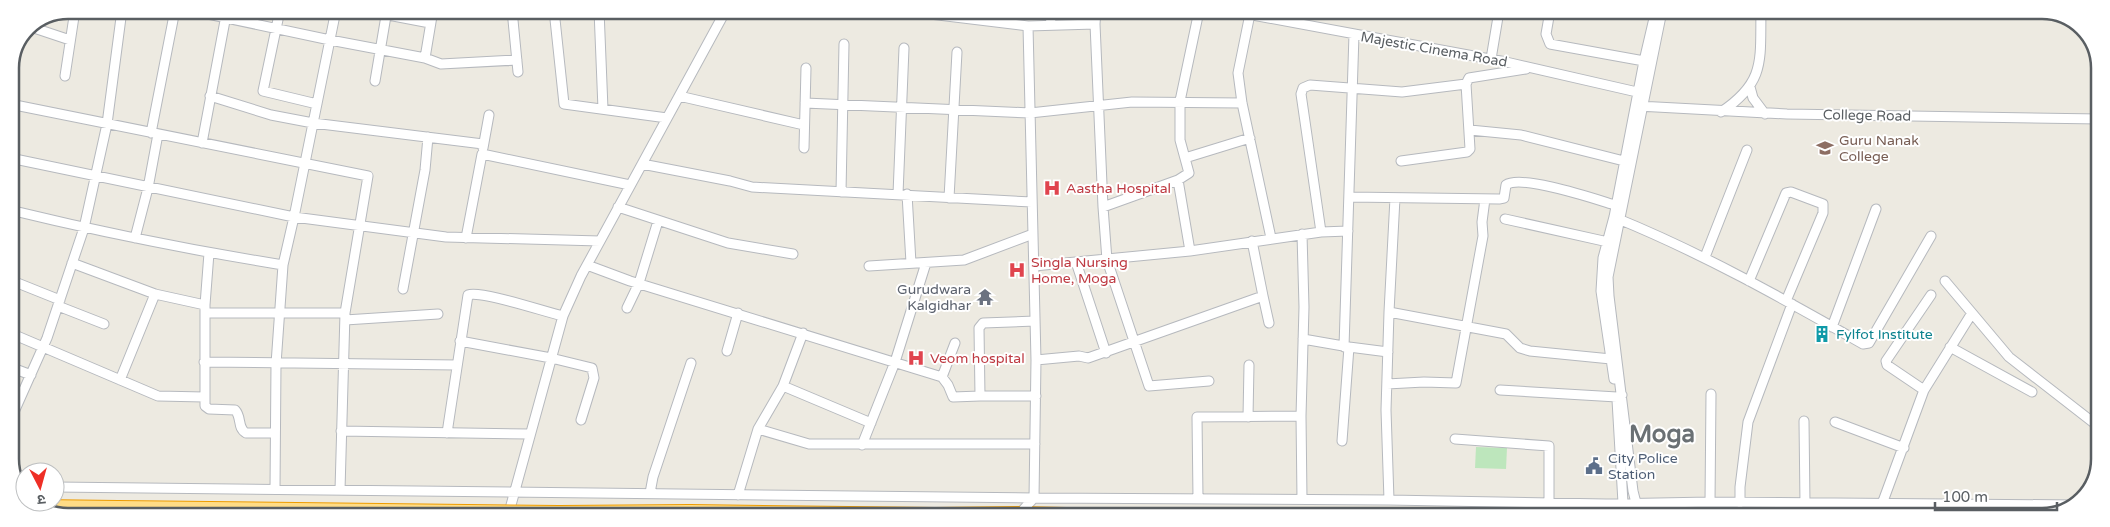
<svg xmlns="http://www.w3.org/2000/svg" width="2110" height="527" viewBox="0 0 2110 527" font-family="'Varela Round','Noto Sans Devanagari',sans-serif">
  <style>
    .green { fill: #bde6bc }
    .lines { fill: none; stroke-linecap: round; stroke-linejoin: round }
    .minor-casing { stroke: #b6b9be; stroke-width: 11 }
    .highway-casing { stroke: #ee9c00; stroke-width: 14 }
    .minor { stroke: #fff; stroke-width: 9 }
    .highway { stroke: #ffdc86; stroke-width: 12 }
    .highway-bridge-casing { stroke: #ee9c00; stroke-width: 14; stroke-linecap: butt }
    .highway-bridge { stroke: #ffdc86; stroke-width: 12 }
    .labels { text-anchor: middle; stroke-width: 4; stroke-linejoin: round; paint-order: stroke }
    .street-label { font-size: 14px; fill: #595e62; stroke: #fff }
    .education-label { font-size: 14px; fill: #785e54; stroke: #fff; text-anchor: start }
    .health-label { font-size: 14px; fill: #be3a42; stroke: #fff; text-anchor: start }
    .worship-label { font-size: 14px; fill: #5b616d; stroke: #fff; text-anchor: end }
    .culture-label { font-size: 14px; fill: #0d838f; stroke: #fff; text-anchor: start }
    .service-label { font-size: 14px; fill: #4e5e75; stroke: #fff; text-anchor: start }
    .town-label { font-size: 24px; font-weight: bold; fill: #6a7074; stroke: #fff }
    .rim { fill: none; stroke: #595e62; stroke-width: 2.5 }
  </style>
  <rect width="100%" height="100%" fill="#edeae1"/>
  <path class="green" d="M1476,447L1507,448L1506,469L1475,468Z"/>
  <g class="lines">
    <g class="minor-casing">
      <path id="minor" d="M189,10L330,40L425,58L441,64L517,60
        M280,10L263,91L317,104
        M362,10L430,23
        M512,10L518,72
        M554,10L564,104L667,118
        M599,10L603,109
        M897,10L1028,26L1095,24L1096,11
        M1050,11L1051,25
        M1231,11L1506,62L1637,92
        M1550,11L1546,34L1550,44L1644,61
        M1250,14L1238,73L1242,103L1271,238
        M1095,24L1103,207L1107,260L1149,386L1209,381
        M28,26L70,40
        M425,58L433,10
        M1491,59L1499,11
        M65,76L75,10
        M375,81L387,10
        M1750,87L1753,98L1765,114
        M210,96L271,115L313,123L483,144
        M679,96L804,125
        M805,103L1030,113L1132,102L1242,103
        M10,104L368,176L345,313L340,490
        M1638,106L1787,114L2100,119
        M1721,112C1766,82 1760,60 1761,11
        M1470,130L1521,135L1624,161
        M151,133L175,10
        M202,143L227,10
        M483,148L489,115
        M804,148L806,68
        M10,158L294,217L446,237L600,241
        M1185,158L1250,138
        M1401,161L1467,152L1470,149L1466,84L1469,78L1526,69
        M642,164L730,181L752,187L1032,202
        M1178,180L1190,251
        M841,192L844,44
        M898,194L904,48
        M907,194L911,263
        M1349,197L1499,199L1504,198L1506,185C1521,174 1595,199 1615,205
        M949,198L957,52
        M618,207L728,243L793,254
        M1103,207L1178,180L1189,173L1180,140V101L1199,11
        M10,210C100,232 191,250 283,265
        M1616,218C1702,253 1782,298 1863,344L1869,343L1931,236
        M1505,219L1608,242
        M1348,231L1321,232L1301,94L1303,88L1310,85L1402,92L1466,84
        M135,238L148,188L158,134
        M466,238L482,154L630,185
        M209,253L205,305V406L209,409L235,410C242,417 237,428 246,433H275
        M1705,257L1747,150
        M1076,262L1106,353
        M72,263L155,294L205,305
        M587,265L630,281L942,377L948,385L953,397L980,396
        M869,266L964,260L1033,234
        M1034,266L1190,251L1321,232
        M10,280L60,300
        M1749,281L1786,193L1791,192L1823,204V213L1786,301
        M403,289L425,170L428,137
        M1263,296L1269,323
        M58,306L104,324
        M627,308L639,283L658,221
        M1389,312L1395,198
        M205,313H345
        M1972,313L2009,357L2099,427
        M345,320L438,314
        M1035,321L983,323L979,328L980,396H1036
        M1832,327L1876,209
        M10,333L158,396L204,397
        M1303,339L1349,347L1342,441
        M460,341L551,358L592,368L594,378L581,420
        M1344,347L1354,34
        M1349,347L1388,352
        M1950,347L2032,392
        M727,351L738,313
        M1036,360L1079,356L1088,358L1263,296L1252,241
        M204,362L457,365
        M10,367L31,375
        M942,377L955,343
        M1614,379L1601,291L1603,258L1614,217L1644,61L1655,14
        M120,380L155,294
        M1387,384L1424,382L1456,383L1483,236L1482,222L1485,199
        M783,386L871,423
        M1500,390L1617,397L1622,395
        M1924,390L1887,365L1886,361L1931,295
        M1617,400L1623,503L1631,517
        M1301,416L1302,499
        M1248,417L1249,365
        M10,421L47,338L84,228L107,124L122,10
        M1804,421L1805,504
        M1835,422L1904,448
        M758,429L809,444H1035
        M341,431L530,434
        M447,433L468,295C481,290 545,312 563,316
        M1455,439L1549,446V502
        M862,445L895,362L926,263
        M55,487L1034,498L1389,500L1606,504L1710,502L2078,505
        M275,489L276,364L283,265L294,217L336,10
        M21,491L25,490
        M650,493L653,477L691,363
        M738,495L758,429L783,386L803,333
        M1198,498L1197,417L1301,416L1304,307L1302,234
        M1389,500L1386,410L1389,312L1506,334L1520,348L1530,351L1611,359
        M1710,502L1711,394
        M1740,503V487L1748,422L1792,304
        M1882,504L1924,390L1972,313L1945,281
        M1020,513L1034,498L1036,360L1028,26
        M508,516L563,316L581,276L726,10
        M1654,517L1636,503L1633,491L1609,296L1608,277L1662,11"/>
    </g>
    <g class="highway-casing">
      <path id="highway" d="M40,506L118,507
        M935,514L1020,513L1112,515L1554,517"/>
    </g>
    <use href="#minor" class="minor"/>
    <use href="#highway" class="highway"/>
    <g class="highway-bridge-casing">
      <path id="highway-bridge" d="M118,507L559,512L690,511L935,514"/>
    </g>
    <use href="#highway-bridge" class="highway-bridge"/>
  </g>
  <defs>
    <g id="university-bare" transform="scale(1.35)"><path d="M0-5L7-2L0 1L-7-2ZM-4 1L0 2.5L4 1V4Q0 6-4 4Z" fill="#8d6e63" stroke="#fff" stroke-width="2.5" paint-order="stroke"/></g>
    <g id="hospital-bare" transform="scale(1.35)"><path d="M-5-5h3v3.5h4V-5h3V5h-3V1.5h-4V5h-3Z" fill="#e0444e" stroke="#fff" stroke-width="2.5" paint-order="stroke"/></g>
    <g id="temple-bare" transform="scale(1.35)"><path d="M0-6L5-2H3V0L6.5 2.5H4V6H1.5V3h-3V6H-4V2.5H-6.5L-3 0V-2H-5Z" fill="#6b7280" stroke="#fff" stroke-width="2.5" paint-order="stroke"/></g>
    <g id="building-bare" transform="scale(1.35)"><path d="M-4-6H4V6H1V3H-1V6H-4ZM-2.5-4.3h1.7v1.8h-1.7ZM.8-4.3h1.7v1.8H.8ZM-2.5-1h1.7V.8h-1.7ZM.8-1h1.7V.8H.8Z" fill="#0f9aa8" stroke="#fff" stroke-width="2.5" paint-order="stroke"/></g>
    <g id="civic-bare" transform="scale(1.35)"><path d="M-.6-6.5H3V-4.5H.6V-3L4-1V1h2V6H-6V1h2V-1L-.6-3ZM-1.2 2.5V6h2.4V2.5Z" fill="#5c6f8a" stroke="#fff" stroke-width="2.5" paint-order="stroke"/></g>
  </defs>
  <g fill-rule="evenodd">
    <use href="#university-bare" x="1825" y="148"/>
    <use href="#hospital-bare" x="1052" y="188"/>
    <use href="#hospital-bare" x="1017" y="270"/>
    <use href="#temple-bare" x="985" y="297"/>
    <use href="#building-bare" x="1822" y="334"/>
    <use href="#hospital-bare" x="916" y="358"/>
    <use href="#civic-bare" x="1594" y="466"/>
  </g>
  <g class="labels">
    <g class="street-label">
      <text transform="translate(1434 49) rotate(10)" y="5">Majestic Cinema Road</text>
      <text transform="translate(1867 115) rotate(1)" y="5">College Road</text>
    </g>
    <g class="education-label">
      <text x="1839" y="145">Guru Nanak<tspan x="1839" dy="16">College</tspan></text>
    </g>
    <g class="health-label">
      <text x="1066" y="193">Aastha Hospital</text>
      <text x="1031" y="267">Singla Nursing<tspan x="1031" dy="16">Home, Moga</tspan></text>
      <text x="930" y="363">Veom hospital</text>
    </g>
    <g class="worship-label">
      <text x="971" y="294">Gurudwara<tspan x="971" dy="16">Kalgidhar</tspan></text>
    </g>
    <g class="culture-label">
      <text x="1836" y="339">Fylfot Institute</text>
    </g>
    <g class="service-label">
      <text x="1608" y="463">City Police<tspan x="1608" dy="16">Station</tspan></text>
    </g>
    <g class="town-label">
      <text x="1662" y="442">Moga</text>
    </g>
  </g>
  <path d="M0 0H2110V527H0ZM68 19H2042A49 49 0 0 1 2091 68V459A49 49 0 0 1 2042 508H68A49 49 0 0 1 19 459V68A49 49 0 0 1 68 19Z" fill="#fff" fill-rule="evenodd"/>
  <path class="rim" d="M68 19H2042A49 49 0 0 1 2091 68V459A49 49 0 0 1 2042 508H68A49 49 0 0 1 19 459V68A49 49 0 0 1 68 19Z"/>
  <g transform="translate(40 487) rotate(174)"><circle r="24" fill="#ffffff" stroke="#bdbfc0"/>
  <path d="M0-4L9 19L0 12L-9 19Z" fill="#ee2f26"/>
  <text y="-8" font-size="14" font-weight="bold" text-anchor="middle" fill="#595e62">उ</text>
  </g>
  <path d="M1935 502v8h122v-8" fill="none" stroke="#595e62" stroke-width="2.5"/>
  <text x="1942" y="502" font-size="15" fill="#595e62" stroke="#ffffff" stroke-width="4" paint-order="stroke">100 m</text>
</svg>
